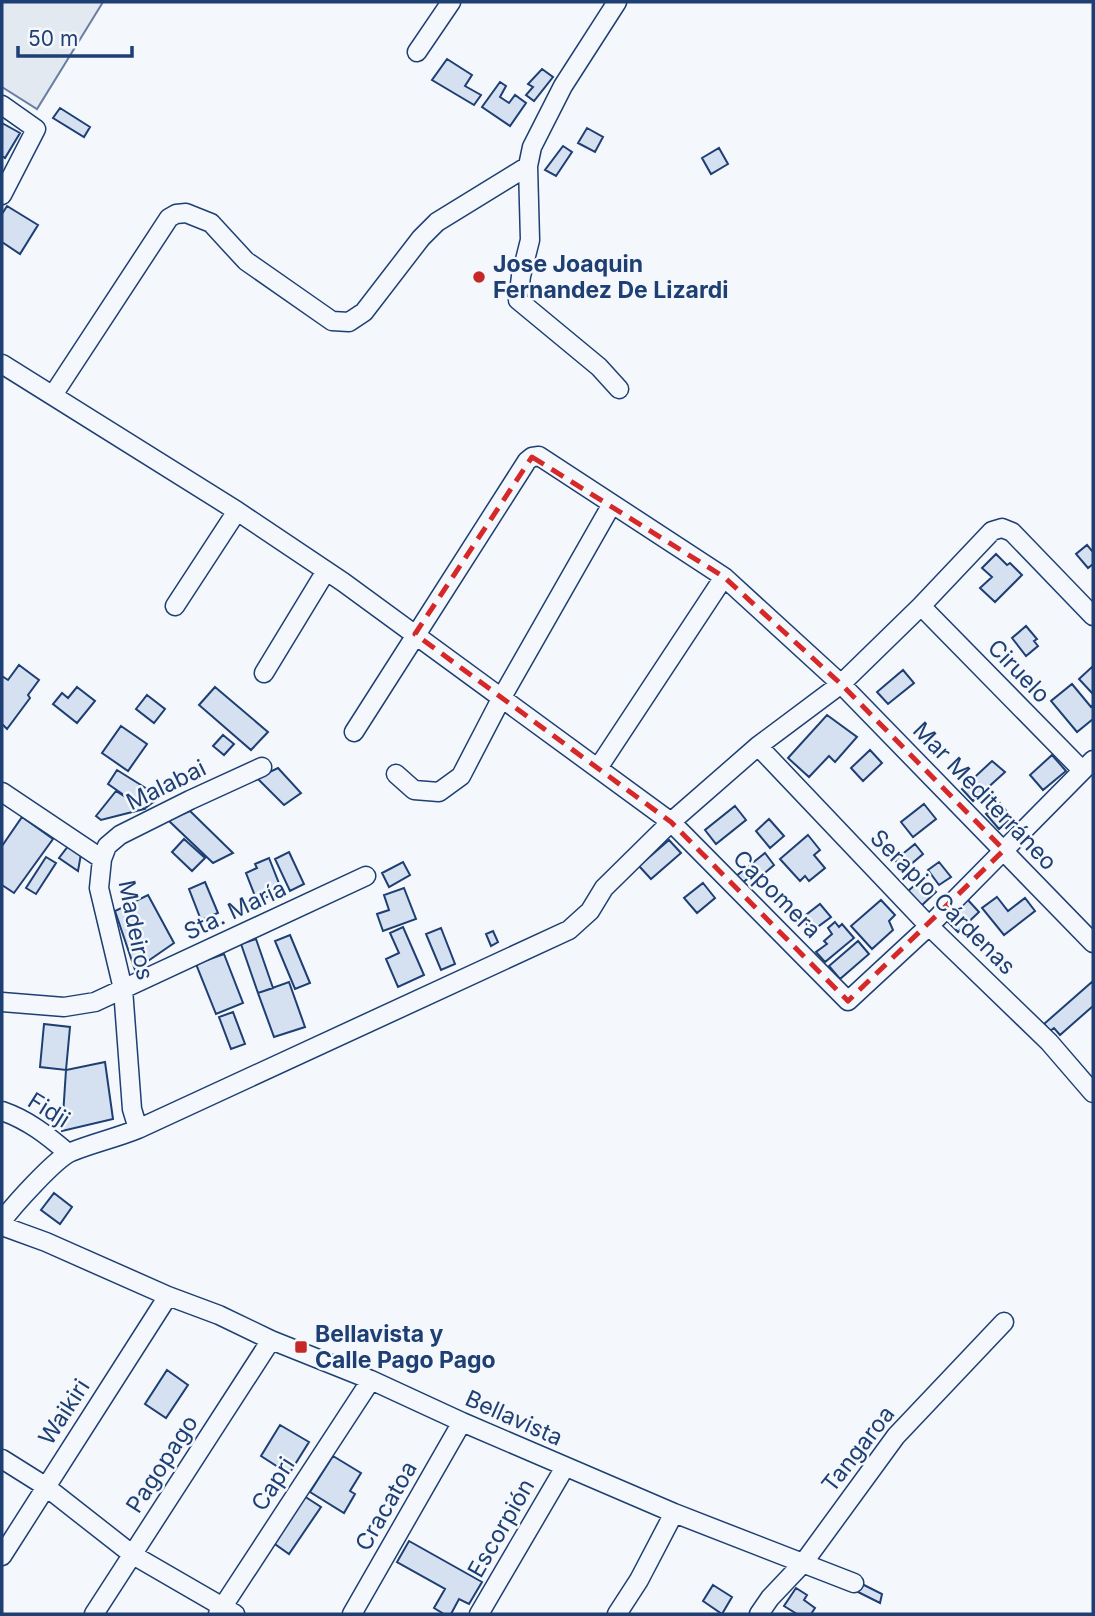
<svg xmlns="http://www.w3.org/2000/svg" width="1095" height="1616" viewBox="0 0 1095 1616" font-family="Inter,sans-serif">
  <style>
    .green { fill: #e3e9f0; stroke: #687fa3; stroke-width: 2 }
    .building { fill: #d5e0f0; stroke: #1d3f73; stroke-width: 2 }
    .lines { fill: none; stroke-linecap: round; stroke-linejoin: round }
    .minor-casing { stroke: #1d3f73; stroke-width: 21 }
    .minor { stroke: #f4f7fb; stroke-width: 18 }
    .marked { fill: none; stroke: #d62828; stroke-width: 5; stroke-dasharray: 14 9; stroke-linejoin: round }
    .poi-dot { fill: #c62828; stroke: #f4f7fb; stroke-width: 2.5 }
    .labels { text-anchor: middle; stroke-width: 5; stroke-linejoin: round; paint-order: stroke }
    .poi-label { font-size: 23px; font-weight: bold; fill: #1d3f73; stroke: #f4f7fb; text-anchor: start }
    .street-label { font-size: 23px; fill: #1d3f73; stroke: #f4f7fb }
  </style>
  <rect width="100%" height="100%" fill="#f4f7fb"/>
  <path class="green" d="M2,2H103L37,109L2,87Z"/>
  <path class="building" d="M447,59L472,75L465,86L481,95L474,105L432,80Z
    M542,69L553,77L534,101L526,95L533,87L528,84Z
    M500,82L506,86L500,97L509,103L515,95L526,103L510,126L482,107Z
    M60,108L90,127L84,137L53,118Z
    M2,123L20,133L5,158L2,156Z
    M587,128L603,137L595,152L578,143Z
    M563,146L572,152L556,176L545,170Z
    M719,148L728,164L711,174L702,158Z
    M7,206L38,225L20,254L2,242V214Z
    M1087,545L1093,552V564L1088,568L1076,554Z
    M996,554L1007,565L1010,563L1022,575L995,602L980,588L992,577L982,568Z
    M1026,626L1037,639L1034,641L1038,646L1026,656L1012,638Z
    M19,665L39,680L28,695L30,698L7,729L2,724V676L8,680Z
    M1093,666V692L1092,693L1079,679Z
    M903,670L914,683L888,704L877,692Z
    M1072,684L1091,707L1093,705V719L1077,732L1051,701Z
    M77,687L95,701L77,723L53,704L62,693L68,698Z
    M215,687L268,732L251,750L199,705Z
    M147,695L165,709L154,723L136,709Z
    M827,715L857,737L835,762L829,756L809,777L788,758Z
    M121,726L147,744L128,771L102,753Z
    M223,735L234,744L224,755L213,746Z
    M870,750L882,763L863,781L851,768Z
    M1052,755L1066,771L1043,790L1030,775Z
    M992,761L1005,772L973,801L962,789Z
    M278,768L301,793L284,805L257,778Z
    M117,770L160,797L144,809L108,784Z
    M116,791L144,809L101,820L96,816Z
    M1000,803L1012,818L999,829L986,814Z
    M924,804L936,819L913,837L901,822Z
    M735,806L746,820L716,844L705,830Z
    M190,811L233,853L213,863L168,820Z
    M22,817L53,839L14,893L2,885V846Z
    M769,819L784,836L770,848L756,831Z
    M808,835L820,850L814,855L825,868L809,881L805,876L800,881L780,859Z
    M184,839L205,858L192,871L172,852Z
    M669,840L681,853L651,879L639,866Z
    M915,844L923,854L904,870L895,860Z
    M69,845L81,854L78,871L59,858Z
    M289,852L304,884L290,891L275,859Z
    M765,853L774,865L760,877L756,872L741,884L735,877Z
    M46,857L56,863L36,894L26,888Z
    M269,858L282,891L257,901L246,873L257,868L255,864Z
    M403,862L410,875L389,887L382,873Z
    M939,862L951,877L939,885L928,870Z
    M923,878L936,892L921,906L908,891Z
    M205,882L218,913L201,920L189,889Z
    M703,883L715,898L697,913L684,898Z
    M404,888L416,919L383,931L377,914L389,910L384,895Z
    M148,895L174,943L135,970L115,911Z
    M997,897L1008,911L1025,898L1035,911L1004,935L982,908Z
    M967,899L979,912L958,932L945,919Z
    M881,900L895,915L889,921L893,930L872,949L851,926Z
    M820,904L831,917L812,931L802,918Z
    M835,922L839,927L842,924L854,938L825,962L816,952L827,944L824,941L832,934L828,928Z
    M403,927L424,975L398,987L386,959L399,953L390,933Z
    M441,928L455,964L441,970L426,934Z
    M493,931L498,942L491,946L486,934Z
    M290,935L310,983L295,989L275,941Z
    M256,939L273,988L258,993L241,944Z
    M858,941L869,954L840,979L829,966Z
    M224,954L243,1003L216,1014L196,964Z
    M1093,981V1006L1060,1035L1054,1028L1050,1031L1044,1024Z
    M289,982L305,1027L274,1037L258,993Z
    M233,1012L245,1044L231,1049L219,1017Z
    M44,1024L70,1027L66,1070L40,1067Z
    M105,1062L113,1119L62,1131L66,1070Z
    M54,1193L72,1207L60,1224L41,1210Z
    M167,1370L188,1385L166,1418L145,1404Z
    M280,1425L309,1442L289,1474L261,1456Z
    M333,1456L361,1473L350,1491L355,1494L344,1513L310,1492Z
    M304,1496L321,1507L289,1554L272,1542Z
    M409,1541L482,1582L469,1604L459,1599L451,1614H444L434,1608L445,1589L397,1562Z
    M862,1584L882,1594L880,1603L858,1592Z
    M713,1585L732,1597L722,1614L703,1601Z
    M796,1588L807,1595L804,1600L815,1608L811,1614H797L784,1606Z"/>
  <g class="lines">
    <g class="minor-casing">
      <path id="minor" d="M617,2L563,86L532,147L528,166L530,240L521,276L518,300L599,367L619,389
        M417,52L451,2
        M2,105L36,129L2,195
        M2,364L237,511L343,582L671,822L848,1001L929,926L1093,760
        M53,395L169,218L176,214L186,213L211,223L246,261L332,321L349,322L364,312L421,238L437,222L528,166
        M175,606L237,511
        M921,606L1082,770
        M264,673L326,571
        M354,732L527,461L532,457L539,456L724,577L841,684L1093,943
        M758,746L929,926L1049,1042L1093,1093
        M598,768L724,577
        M396,774L414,790L439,792L461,776L502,697L612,504
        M2,792L102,859L99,888L123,989L132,1109L138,1129
        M102,859L107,846L120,835L190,800L262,767
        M2,1002L64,1007L95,1002L366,876
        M2,1111C28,1120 47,1135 68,1153
        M2,1221C13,1206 55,1159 71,1152C93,1143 116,1138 138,1129L569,930L590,911L604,888L671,822L758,746L841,684L921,606L992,531L1002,528L1012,532L1093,616
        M2,1226L46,1242L168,1296L219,1315L271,1340L371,1380L462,1422L674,1513L854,1583
        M2,1459L45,1486L133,1555L235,1614
        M2,1556L168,1296
        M94,1614L271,1340
        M218,1614L371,1380
        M352,1614L462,1422
        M479,1614L565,1467
        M617,1614L639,1580L674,1513
        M759,1614L770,1598L804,1562L896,1436L1004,1322"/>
    </g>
    <use href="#minor" class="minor"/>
  </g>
  <path class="marked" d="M532,457L724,577L841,684L1004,850L848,1001L671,822L415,634Z"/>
  <g class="poi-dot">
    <circle cx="479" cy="277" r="7"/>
    <rect x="294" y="1340" width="14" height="14" rx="3.5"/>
  </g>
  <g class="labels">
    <g class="poi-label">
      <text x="493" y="272">Jose Joaquin<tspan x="493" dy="26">Fernandez De Lizardi</tspan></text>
      <text x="315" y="1342">Bellavista y<tspan x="315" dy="26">Calle Pago Pago</tspan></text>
    </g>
    <g class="street-label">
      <text transform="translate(1019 671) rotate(46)" y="8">Ciruelo</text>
      <text transform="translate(166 785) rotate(-26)" y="8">Malabai</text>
      <text transform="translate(985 796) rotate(46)" y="8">Mar Mediterráneo</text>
      <text transform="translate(777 894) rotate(45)" y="8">Capomera</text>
      <text transform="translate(943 902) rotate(45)" y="8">Serapio Cárdenas</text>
      <text transform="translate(235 910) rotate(-25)" y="8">Sta. María</text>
      <text transform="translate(136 930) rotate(79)" y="8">Madeiros</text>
      <text transform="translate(49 1110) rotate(32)" y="8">Fidji</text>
      <text transform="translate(64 1412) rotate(-57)" y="8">Waikiri</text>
      <text transform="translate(514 1418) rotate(24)" y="8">Bellavista</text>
      <text transform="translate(858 1449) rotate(-52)" y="8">Tangaroa</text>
      <text transform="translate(162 1464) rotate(-57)" y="8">Pagopago</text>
      <text transform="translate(273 1484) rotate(-57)" y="8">Capri</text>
      <text transform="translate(386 1506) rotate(-60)" y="8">Cracatoa</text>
      <text transform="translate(501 1528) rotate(-60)" y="8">Escorpión</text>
    </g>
  </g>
  <rect width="1095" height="1616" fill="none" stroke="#1d3f73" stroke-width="7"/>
  <path d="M18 46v10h114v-10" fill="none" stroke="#1d3f73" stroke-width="3.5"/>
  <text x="28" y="46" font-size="21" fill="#1d3f73" stroke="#f4f7fb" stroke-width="5" paint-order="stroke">50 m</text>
</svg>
